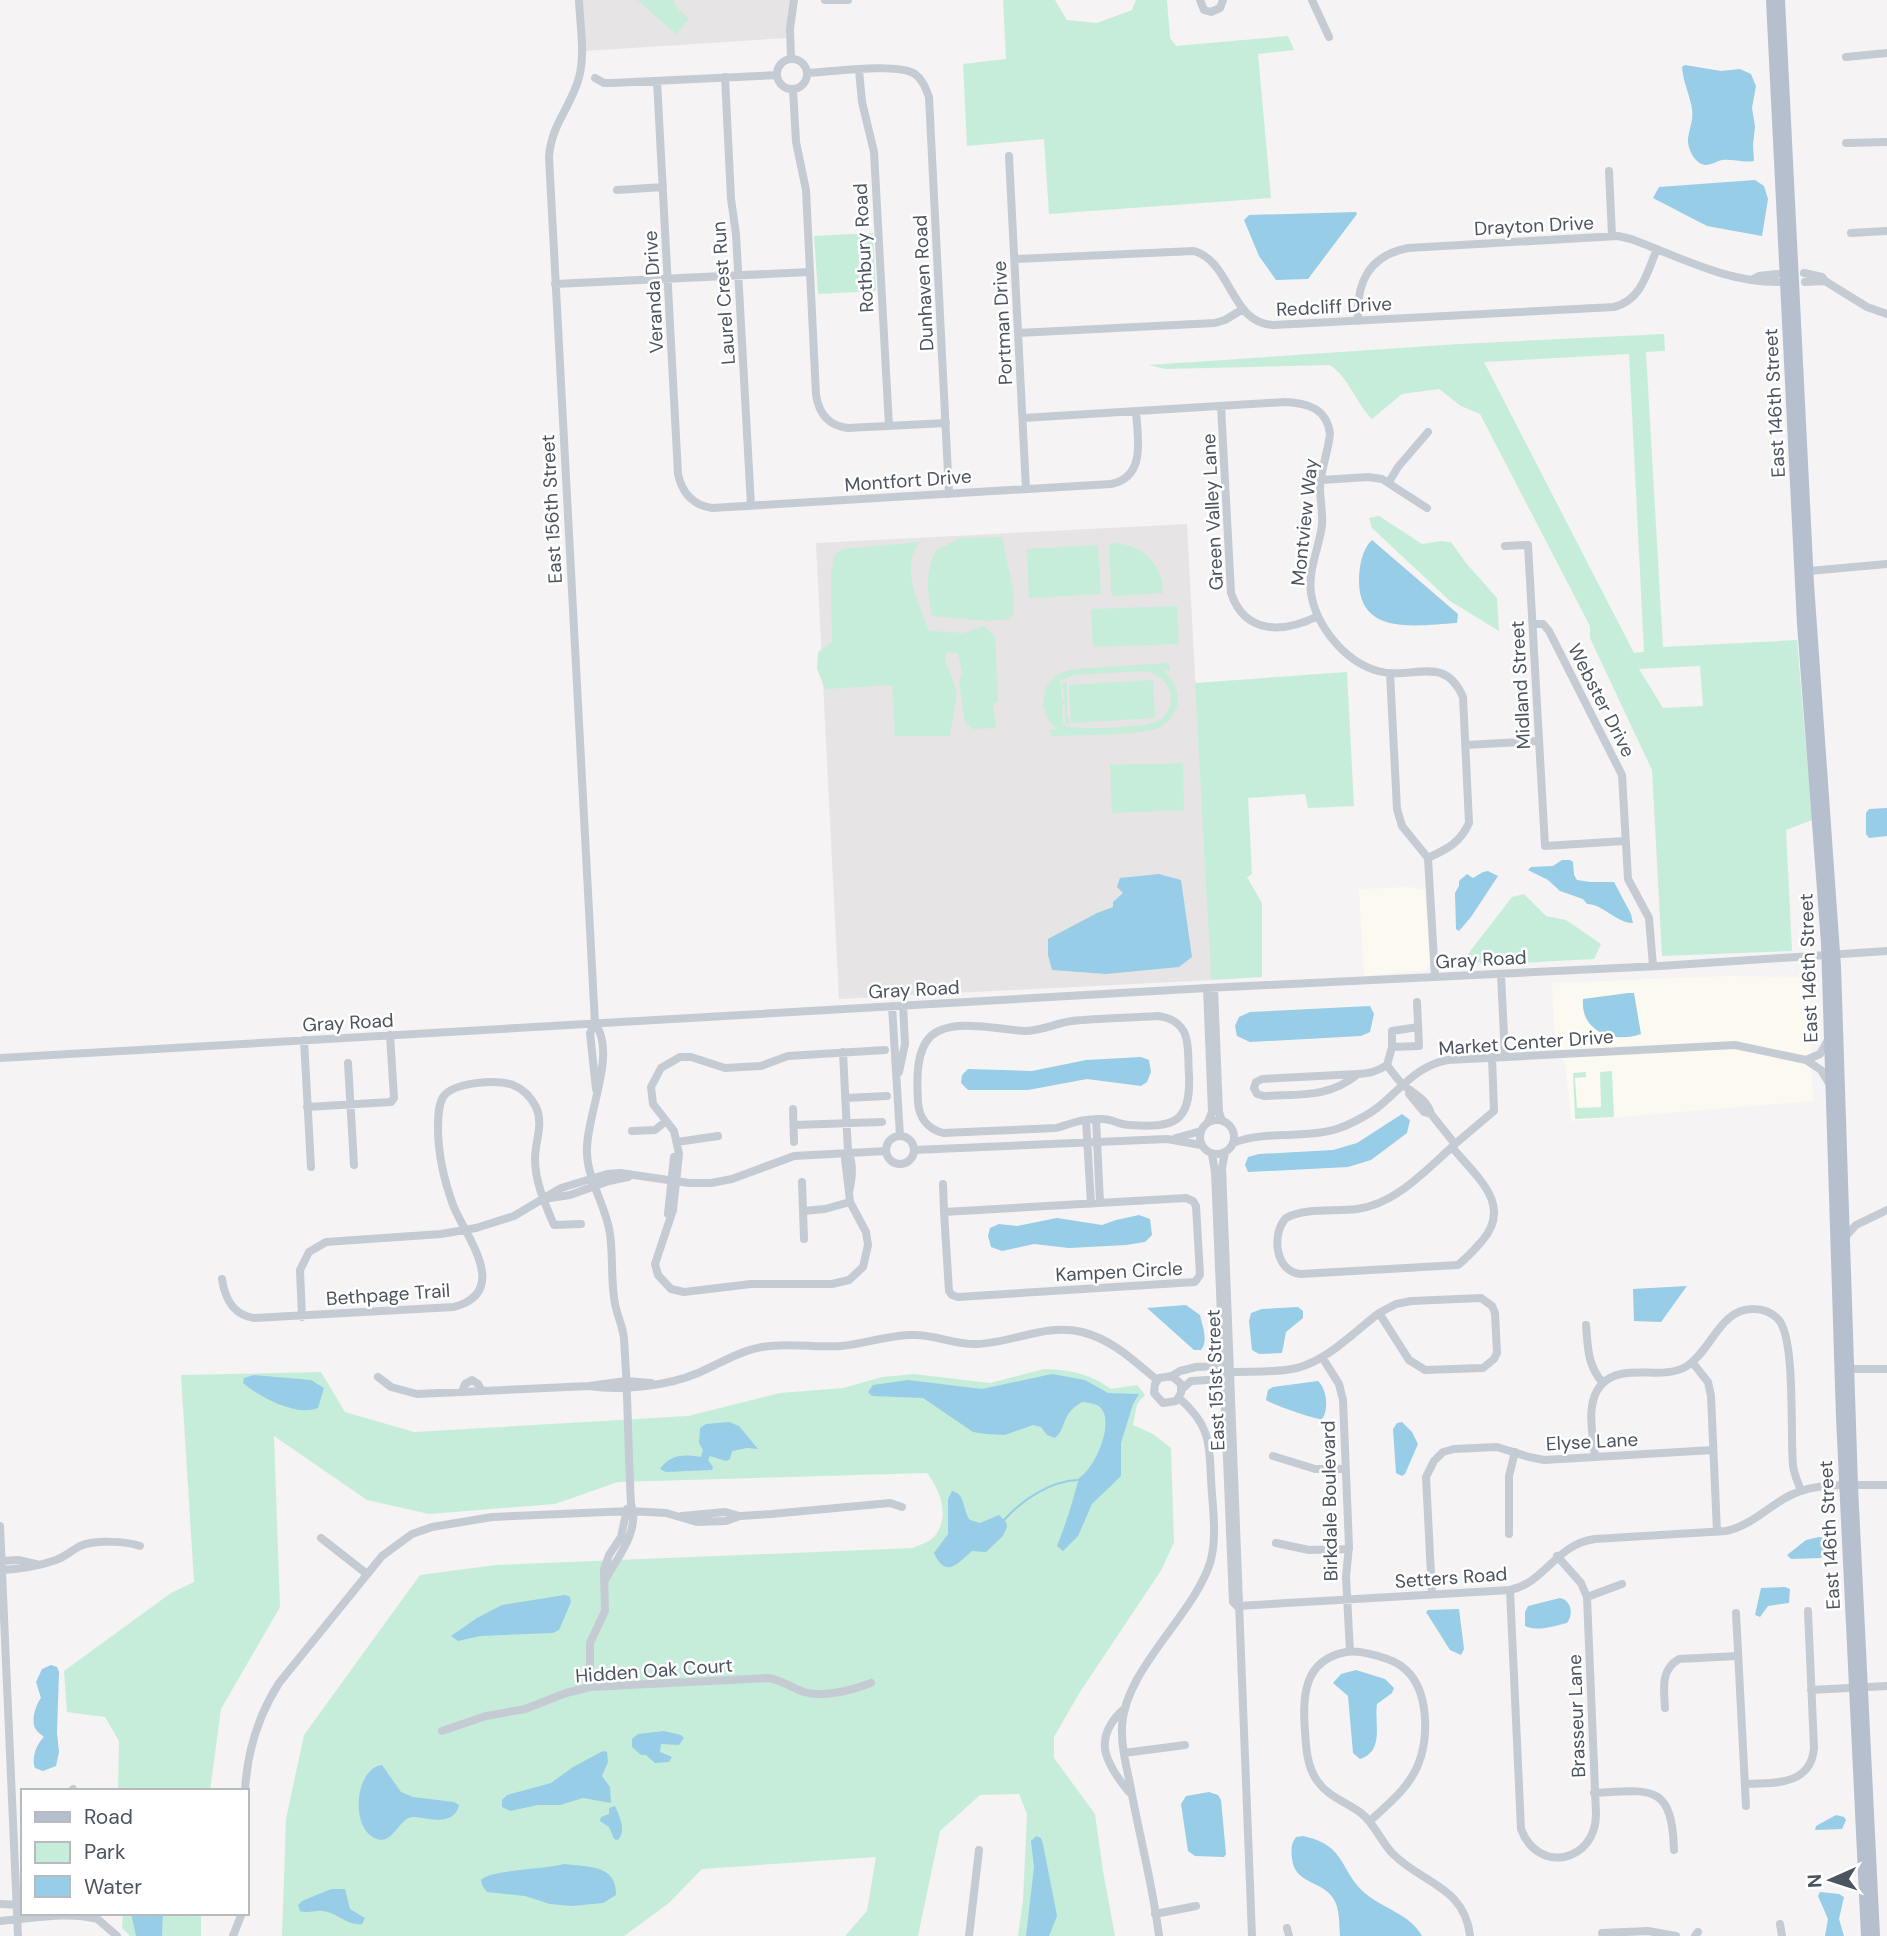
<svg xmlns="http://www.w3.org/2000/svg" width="1887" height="1936" viewBox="0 0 1887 1936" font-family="'DM Sans',sans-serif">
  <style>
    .commercial { fill: #fcfaf0 }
    .education { fill: #e6e4e4 }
    .green { fill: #c6edda; fill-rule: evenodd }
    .water { fill: #97cde6 }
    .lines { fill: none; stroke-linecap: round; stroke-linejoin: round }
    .stream { stroke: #97cde6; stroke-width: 2 }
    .minor { stroke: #c5cbd3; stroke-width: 8 }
    .major { stroke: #b5bfce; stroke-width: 10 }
    .labels { text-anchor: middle; stroke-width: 5; stroke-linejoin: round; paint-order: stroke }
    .street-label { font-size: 19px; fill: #4c545f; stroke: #fff }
  </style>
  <rect width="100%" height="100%" fill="#f5f3f3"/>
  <path class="commercial" d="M1410,887L1425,890L1430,963L1426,970L1364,976L1359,889Z
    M1729,976L1810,977L1811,1069L1814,1101L1572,1121L1565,1064L1555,1044L1552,983Z"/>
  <path class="education" d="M582,0H791L786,38L585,51Z
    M1187,524L1211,980L839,999L816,543Z"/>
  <path class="green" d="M637,0H673L678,9L689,19L676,34Z
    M1003,0H1055L1067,20L1097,23L1132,10L1136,0H1167L1170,38L1176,46L1288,36L1294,50L1258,54L1271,198L1049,214L1044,139L967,146L963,64L1006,59Z
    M873,233L876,291L818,294L814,236Z
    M1664,334L1665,351L1646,352L1663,647L1797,640L1812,820L1786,830L1792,951L1662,956L1652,770L1590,638V626L1480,414L1461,406L1439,389L1402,394L1372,419C1356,403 1349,378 1330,365L1165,369L1149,365L1459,344ZM1629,354L1644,652L1634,653L1484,362ZM1700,666L1703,706L1663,708L1639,669Z
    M1379,516L1422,544L1441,541L1451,542L1466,563L1497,598L1499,631L1450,601L1372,528L1369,518Z
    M1002,537L1013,589L1014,613L1009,619L986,621L932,616C927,593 925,572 936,550L961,538Z
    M920,542C899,568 919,603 929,631L963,633L984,626L995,637L998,702L993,704L996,728L973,729L965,723L959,682L962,672L958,653L947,652L945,659L957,692L950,736H895L892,685L825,689L817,669L818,652L832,642L831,574L834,555L843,549Z
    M1117,543C1145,547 1163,565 1163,593L1115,596L1111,593L1109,544Z
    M1098,545L1101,594L1029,598L1027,549Z
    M1177,606L1179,644L1093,647L1091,609Z
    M1169,663L1170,670L1164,671C1172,679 1178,688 1178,700C1177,711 1171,721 1161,727C1145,736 1073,735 1051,736L1050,730L1057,729L1048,720L1043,704L1046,687L1058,674L1074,669ZM1143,671C1167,673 1182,701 1161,719C1149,728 1077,731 1063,725L1062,705H1065V724H1070L1069,718H1067V682L1062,683L1065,700H1062L1060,680L1075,675Z
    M1347,672L1354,806L1308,808L1305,794L1248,798L1252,874L1247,877L1262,903V977L1211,980L1195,683Z
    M1153,680L1155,718L1071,723L1069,685Z
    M1183,763L1184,810L1112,813L1110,765Z
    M1524,894L1546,916L1566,920L1601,944L1594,959L1483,965L1468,954L1512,897Z
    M1612,1071L1614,1117L1575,1119L1573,1073L1586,1072V1077L1575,1078L1577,1108L1601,1107L1600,1072Z
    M1044,1369C1070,1370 1089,1373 1111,1389L1137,1385L1145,1395L1137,1404L1133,1425L1153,1434L1171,1448L1174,1542L1162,1569L1080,1692L1054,1737V1758L1095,1814L1103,1871L1115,1936H1018L1023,1900L1027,1814L1019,1794L980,1795L940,1831L918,1936H845L867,1911L876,1857L702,1869L669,1903L624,1936H282L286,1819L304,1735L420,1575L496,1565L913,1548C919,1545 929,1542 934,1537C951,1517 940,1490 927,1473L618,1482L555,1504L429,1514L367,1500L274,1436L280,1607L221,1709L210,1791H118L119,1741L105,1717L67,1712L64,1671L171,1593L194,1582L181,1375L321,1372L345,1412L414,1432L688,1416L780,1393L843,1388L882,1377L914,1374L990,1383Z
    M123,1913H201V1936H130L122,1928Z"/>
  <path class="water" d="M1685,65L1721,71L1740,69L1751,74L1756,86L1752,108L1755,126L1753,145L1754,161C1743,163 1733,159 1722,160C1717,161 1711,165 1706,165C1696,165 1688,150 1688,141C1688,131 1694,121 1692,109C1690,95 1683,82 1682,67Z
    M1755,180L1764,186L1768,199L1762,236L1707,226L1653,198L1659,187Z
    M1356,212L1357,214L1308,279L1276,280L1259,256L1244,220L1249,215Z
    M1372,540L1458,614L1457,623C1419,625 1359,637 1359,581C1359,567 1362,549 1372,540Z
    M1887,808V836L1869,838L1866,834V813L1869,809Z
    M1562,860H1570L1573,862L1574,875L1577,880L1590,882H1614L1631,914L1633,923C1616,923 1603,904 1587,904L1583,899L1560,891L1548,880L1528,870L1531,867L1553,866Z
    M1488,871L1498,876L1471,917L1459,931L1456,929L1455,893L1459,886V881L1467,874L1473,878L1483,872Z
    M1159,874L1181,880L1192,957L1179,967L1106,974L1052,970L1048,955V939L1097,913L1113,907V902L1123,893L1117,887L1120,878Z
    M1628,993H1634L1641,1034C1613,1044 1580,1031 1583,999Z
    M1370,1006L1374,1014L1370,1032L1361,1036L1250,1042L1237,1036L1235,1026L1239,1017L1250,1012Z
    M1141,1057L1149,1060L1151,1072L1147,1082L1141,1086L1087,1079L1028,1090H968L961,1083L962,1075L968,1069L1032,1071L1086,1060Z
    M1402,1114L1410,1120L1407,1133L1371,1160L1348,1167L1248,1172L1245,1165L1248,1157L1259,1154L1333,1150L1357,1143Z
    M1139,1215L1150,1219L1152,1235L1145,1242L1126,1245L1069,1248L1034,1244L1002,1251L991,1247L988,1236L990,1228L999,1224L1017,1226L1057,1218L1102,1225L1116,1220Z
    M1687,1286L1661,1322L1634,1321L1633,1289Z
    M1186,1305L1200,1315C1202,1326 1209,1340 1201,1350H1194L1147,1308Z
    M1298,1307L1303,1311V1318L1286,1332L1282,1353L1259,1354L1252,1350L1249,1321L1251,1313L1262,1309Z
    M1052,1374L1085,1380L1108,1393L1139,1394L1133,1404L1121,1443V1476L1092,1504L1078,1536L1063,1551L1057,1546C1066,1524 1073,1500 1079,1478C1095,1468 1112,1428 1103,1411C1099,1403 1089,1403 1082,1402C1059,1416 1068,1427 1055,1438L1047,1435L1041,1427L1033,1425L1005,1435L986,1434L973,1432L923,1398L872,1396L868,1392L873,1385L908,1380L982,1389Z
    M254,1375L311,1380L324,1388L318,1408C298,1417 259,1397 243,1383L244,1378Z
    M1318,1381C1327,1389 1329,1410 1322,1419C1316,1420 1269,1403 1266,1400L1268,1390L1273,1387Z
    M729,1422L739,1426L758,1449L747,1448L732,1451L730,1459L726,1461L710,1456L708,1460L713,1467L712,1470L666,1472L660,1469C670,1454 685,1454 701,1457L703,1450L699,1443L700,1428L706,1424Z
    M1402,1422L1412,1432L1418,1444L1405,1474L1402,1476L1396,1473L1393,1429L1397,1423Z
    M952,1491C966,1494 962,1509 970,1520L980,1523L999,1515L1006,1522L1007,1527L1003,1536L986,1552L972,1551C957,1564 946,1579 934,1553L948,1534V1499Z
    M1819,1537L1824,1538L1827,1551L1821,1558L1791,1559L1787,1555L1806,1540Z
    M1785,1587L1790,1589L1789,1603L1768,1606L1760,1617L1755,1615L1761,1588Z
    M565,1595L570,1597L571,1602L559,1630L553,1633L480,1636L458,1641L451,1636L477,1618L502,1605Z
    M1560,1598C1571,1600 1574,1614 1567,1623C1554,1626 1538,1632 1525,1626V1612L1528,1606Z
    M1459,1609L1464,1649L1461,1655L1450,1650L1426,1612L1428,1610Z
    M51,1665L57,1667L59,1672L57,1733L59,1752L56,1766L43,1771L35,1768C31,1758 37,1743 44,1737C41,1734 37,1732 35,1728C31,1720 36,1704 41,1698L36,1682L42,1669Z
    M1356,1670L1385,1679L1394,1688L1392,1693L1377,1704C1374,1723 1385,1751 1360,1759L1353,1753L1348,1696L1333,1683L1341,1674Z
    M664,1731L681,1735L684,1738L679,1745L661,1744L660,1752L672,1757L669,1762L655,1763L646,1755H641L632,1747V1739L638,1734Z
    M603,1751L607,1752L608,1762L602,1776L610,1787L611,1803L583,1798L560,1805H538L510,1811L502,1807V1800L507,1795L551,1783L573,1767Z
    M382,1765L401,1792L413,1797L454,1802L459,1805C454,1828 426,1817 412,1817C399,1818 393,1845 377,1839C349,1829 355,1768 382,1765Z
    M1209,1792L1218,1795L1221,1800L1226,1854L1224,1857L1195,1856L1188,1851L1181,1804L1186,1796Z
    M615,1806C619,1816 627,1830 618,1840L614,1839L609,1827L600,1821L601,1817L609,1814V1808Z
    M1836,1815L1844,1817L1846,1820L1842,1829L1815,1830L1816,1826Z
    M1036,1836L1041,1838L1043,1844L1057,1916L1049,1936H1026L1034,1867L1031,1841Z
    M1303,1836C1347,1845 1339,1871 1366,1894C1384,1909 1410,1914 1422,1936H1340C1339,1924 1340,1908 1333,1898C1321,1880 1294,1884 1292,1858C1291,1849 1291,1844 1296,1837Z
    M564,1864C587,1867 617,1864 616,1895L603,1903L572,1906L550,1904L525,1896L487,1892L482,1885L481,1880C491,1869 544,1870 564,1864Z
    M331,1889H345L350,1909L365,1918L362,1924C347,1926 338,1913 323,1911C315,1910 308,1914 300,1911L298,1905L302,1901Z
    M1820,1892L1839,1894L1844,1897L1839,1919L1844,1936H1825L1828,1919L1818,1896Z
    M131,1913H163L162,1936H136Z"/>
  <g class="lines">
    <path class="stream" d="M1004,1520C1022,1500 1050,1481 1078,1480"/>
    <path class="minor" d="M579,0C580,26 586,56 578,81C569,109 551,126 549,157L595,1024
      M825,0H848
      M1200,0L1204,10L1211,12L1220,8L1223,0
      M1312,0L1329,37
      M1846,57L1887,53
      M777 74a15 15 0 1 1 30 0a15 15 0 1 1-30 0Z
      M791,59L790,29L794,0
      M859,70L862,102L874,152L889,426
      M807,73C831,72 898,62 915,74C923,80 926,89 929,97L949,494
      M725,77L731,199L736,234L751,506
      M595,78L604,83H612L777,75
      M657,81L678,474C682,493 693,505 712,508L1111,484C1146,477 1138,439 1136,412
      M793,90L796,142L806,190L816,395C819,414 829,426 848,428L946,423
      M1846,143L1887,142
      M1009,156L1026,489
      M1609,171L1612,236
      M617,190L663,187
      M1851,233L1887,231
      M1015,259L1194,251C1232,262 1230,324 1274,325L1614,307C1642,300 1647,272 1657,249
      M1804,273L1822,277L1825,281L1805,282
      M1753,279L1759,276L1777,274
      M1825,281L1867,307L1887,314
      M555,284L809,272
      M1358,321C1356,283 1368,256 1408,248L1618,236L1631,239C1680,257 1725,282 1778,282
      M1018,333L1215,323L1225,320L1243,309
      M1221,406L1231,593C1245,635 1284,633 1318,616
      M1023,418L1285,402C1307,403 1327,408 1330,434C1328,452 1321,469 1320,487C1320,500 1323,512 1322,525C1319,549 1308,568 1311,593C1316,626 1345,662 1378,671C1412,681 1444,653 1463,697L1469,823C1460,843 1447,849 1428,858
      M1322,480L1368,477L1382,479L1427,508
      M1389,482L1398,467L1428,432
      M1505,546L1528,545L1545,846L1625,841
      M1809,571L1887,564
      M1533,624H1543L1549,631L1622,775L1628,879L1649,918L1653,966
      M1390,673L1397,809L1402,826L1428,858L1435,977
      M1466,745L1539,741
      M1501,974L1505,1057
      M1207,988L1212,1112L1208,1122
      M1214,988L1219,1112L1222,1121
      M892,1006L900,1136
      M1158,1016C1173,1018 1185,1026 1187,1042C1189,1053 1188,1064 1189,1075C1191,1123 1174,1128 1129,1125C1120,1125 1112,1119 1103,1119C1085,1118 1073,1123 1056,1128L943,1133C928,1129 919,1118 918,1102C917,1083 915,1051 931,1036C952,1017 1000,1030 1025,1031C1041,1031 1056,1023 1072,1021C1100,1018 1129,1018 1158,1016Z
      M595,1024C618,1053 585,1117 587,1153C588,1182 606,1205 610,1234C613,1255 611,1276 614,1297C615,1312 623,1325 624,1339C628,1393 628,1449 631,1504C641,1531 616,1559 604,1582
      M595,1024L590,1033L596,1089
      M304,1040L311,1167
      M1392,1047V1031L1418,1027
      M843,1052L848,1152C854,1164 852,1180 849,1192L845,1159L848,1152
      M0,1058L1207,988L1660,966L1887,951
      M1806,1060L1820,1054L1828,1040
      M348,1063L354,1165
      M1387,1065C1391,1071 1396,1077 1401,1083C1411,1093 1427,1098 1431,1114L1455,1144
      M1387,1065L1392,1047L1419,1046L1417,1002
      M899,1072L905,1044L903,1005
      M1358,1074C1329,1098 1300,1094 1264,1096L1257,1094L1254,1088L1256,1082L1262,1079L1358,1074C1369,1074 1378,1071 1387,1065
      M1410,1090L1409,1094L1424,1112L1431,1114
      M845,1098L887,1096
      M307,1107L391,1102L394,1098L390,1035
      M793,1109L794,1142
      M1096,1119L1100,1203
      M1200 1137a17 17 0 1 1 34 0a17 17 0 1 1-34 0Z
      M1086,1120L1091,1204
      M794,1125L882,1122
      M632,1131L655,1130L666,1121
      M886 1150a14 14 0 1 1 28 0a14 14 0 1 1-28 0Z
      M1176,1138L1201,1131
      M677,1142L718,1136
      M1233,1143C1268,1129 1309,1141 1345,1126C1356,1121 1368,1115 1377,1108C1400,1090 1417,1065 1448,1060L1735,1045L1806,1060L1821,1070L1830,1085
      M1452,1147C1475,1176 1514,1204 1482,1241C1474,1250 1467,1258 1458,1265L1301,1274C1275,1272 1271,1234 1286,1218C1306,1207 1335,1212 1357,1209C1395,1204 1424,1172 1452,1147L1455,1144L1494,1111L1492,1057
      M914,1150L1167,1139L1201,1145
      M1225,1152L1222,1168L1252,1936
      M1212,1154L1215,1172L1233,1602L1237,1606
      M802,1182L804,1239
      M943,1184L944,1212
      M849,1192L850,1202L866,1232L868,1245L863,1267L849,1280L832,1284H751L684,1292L671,1289L658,1275L655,1264L673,1210L679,1154L674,1131L653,1104L651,1087L661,1068L680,1057H691L725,1068L761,1066L788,1056L885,1050
      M550,1198L570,1195L609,1181L628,1177
      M1186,1198L1193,1201L1196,1206L1200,1275L1195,1282L958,1297L952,1295L949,1291L944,1212Z
      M803,1211L825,1209L850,1202
      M668,1214L674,1157
      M1844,1238L1856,1225L1887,1210
      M222,1279C225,1299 233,1315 254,1318L454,1307C512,1291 465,1236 453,1205C444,1180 438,1155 438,1128C438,1118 438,1106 443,1097C453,1082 497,1079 513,1085C523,1089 531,1097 536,1107C544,1124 535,1141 535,1159C535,1182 545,1204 554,1225L581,1224
      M302,1317L300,1270L309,1252L326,1242L441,1234L476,1228L514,1216L561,1188L607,1174L620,1173L689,1183H711L732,1179L794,1156L886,1151
      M1586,1325C1588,1347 1587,1365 1603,1383
      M1322,1357L1339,1384L1343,1400L1349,1546L1346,1577L1350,1651
      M1692,1362L1708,1382L1711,1396L1717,1532
      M1849,1369H1887
      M1231,1372C1252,1371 1276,1373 1297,1368C1328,1360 1354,1332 1379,1313L1396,1304L1411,1301L1481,1298L1492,1306L1495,1313L1497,1353L1494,1359L1483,1368L1425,1370L1409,1360L1379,1313
      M1172,1376L1181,1384V1393L1176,1401L1163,1403L1154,1393L1155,1384L1159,1378L1172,1376L1180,1371L1196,1367L1223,1366
      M378,1377L391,1387L417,1394L589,1386L626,1381L651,1383
      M589,1386C622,1391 667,1386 698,1373C719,1364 739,1351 762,1347C788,1342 815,1348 841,1346C866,1344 889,1334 915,1335C936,1335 956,1345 977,1344C1013,1343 1045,1323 1082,1332C1113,1340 1133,1360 1157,1380
      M1182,1389L1191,1381L1223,1379
      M462,1392L465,1384L472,1380L478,1384L482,1391
      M1273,1456L1315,1469H1346
      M1595,1457C1593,1435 1585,1403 1601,1385C1622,1361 1662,1382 1687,1366C1712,1350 1720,1308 1754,1309C1763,1309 1771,1312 1778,1319C1796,1337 1790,1435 1793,1465C1794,1475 1798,1482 1801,1491
      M682,1516L725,1512L740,1516L771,1514L890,1503L902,1507
      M0,1526L18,1936
      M1509,1534V1476L1515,1452
      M321,1538L367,1574
      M1276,1543L1309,1550L1349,1549
      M2,1561L18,1560L36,1564
      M2,1570C20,1569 39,1566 56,1560C65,1557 72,1550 80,1546C94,1540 126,1541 140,1546
      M1510,1590L1521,1829C1538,1875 1596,1862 1596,1814L1587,1597L1581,1583L1557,1556
      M1432,1594L1426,1477L1434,1461L1443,1452L1454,1449L1497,1447L1529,1457L1544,1460L1713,1450
      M1587,1597L1622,1584
      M1237,1606L1510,1590C1545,1583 1556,1544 1595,1539L1726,1531C1752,1526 1770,1504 1793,1494C1822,1481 1857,1486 1887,1485
      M1736,1613L1746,1806
      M590,1687V1643L605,1611L604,1569L609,1555L621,1537L627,1509
      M1811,1690L1887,1686
      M1125,1708C1091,1738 1105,1763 1129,1792
      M1665,1708C1664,1689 1660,1670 1679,1659L1738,1656
      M442,1731L486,1716L525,1709L566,1693L590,1687L768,1678C782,1680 792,1688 804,1692C825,1698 852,1690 871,1683
      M1124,1753L1185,1745
      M1745,1784C1773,1783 1811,1786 1814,1748L1808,1611
      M73,1789L74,1791
      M245,1791C247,1751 258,1716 279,1683L382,1556L412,1534L432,1527L492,1517L630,1511L666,1513L697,1522L726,1521L740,1516
      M1594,1793C1651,1790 1672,1783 1674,1850
      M1370,1821C1388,1804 1408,1789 1418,1765C1429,1738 1429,1691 1406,1670C1398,1662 1388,1659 1378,1656C1368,1653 1356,1650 1346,1652C1304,1660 1302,1696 1305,1731C1306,1749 1307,1767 1318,1782C1329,1797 1346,1802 1361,1813C1375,1824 1381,1842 1393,1854C1423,1884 1465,1887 1470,1936
      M0,1904L23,1905
      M1155,1914L1196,1906
      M93,1915L117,1936
      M0,1921C31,1919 66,1911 97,1919
      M1780,1924L1782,1936
      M1287,1928L1289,1936
      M1602,1933L1648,1931L1676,1936
      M233,1936L242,1913
      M969,1936L979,1850
      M1159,1936C1153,1885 1139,1835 1130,1784C1126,1765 1121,1745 1122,1726C1125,1669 1193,1616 1210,1563C1218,1536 1212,1505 1211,1478C1209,1440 1209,1424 1179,1398
      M1695,1936L1698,1932"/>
    <path class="major" d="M1771,0L1802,624L1826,943L1841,1417L1866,1936
      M1780,0L1809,584L1836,967L1853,1486L1875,1936"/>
  </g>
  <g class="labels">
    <g class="street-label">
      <text transform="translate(1534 225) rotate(-3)" y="7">Drayton Drive</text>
      <text transform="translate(863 248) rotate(-93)" y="7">Rothbury Road</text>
      <text transform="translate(923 283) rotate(-93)" y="7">Dunhaven Road</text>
      <text transform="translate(653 292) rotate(-93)" y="7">Veranda Drive</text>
      <text transform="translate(723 293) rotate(-94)" y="7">Laurel Crest Run</text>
      <text transform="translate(1334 306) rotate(-3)" y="7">Redcliff Drive</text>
      <text transform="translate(1002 323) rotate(-93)" y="7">Portman Drive</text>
      <text transform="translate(1774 403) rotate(-93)" y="7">East 146th Street</text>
      <text transform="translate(908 480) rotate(-4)" y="7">Montfort Drive</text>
      <text transform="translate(551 509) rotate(-93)" y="7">East 156th Street</text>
      <text transform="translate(1212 512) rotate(-93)" y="7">Green Valley Lane</text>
      <text transform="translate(1304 522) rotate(-84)" y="7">Montview Way</text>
      <text transform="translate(1520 685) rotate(-93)" y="7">Midland Street</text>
      <text transform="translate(1602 700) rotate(63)" y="7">Webster Drive</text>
      <text transform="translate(1481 959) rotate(-3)" y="7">Gray Road</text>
      <text transform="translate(1808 968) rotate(-92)" y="7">East 146th Street</text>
      <text transform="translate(914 989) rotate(-3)" y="7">Gray Road</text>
      <text transform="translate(348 1022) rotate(-3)" y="7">Gray Road</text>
      <text transform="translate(1526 1042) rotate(-4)" y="7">Market Center Drive</text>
      <text transform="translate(1119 1271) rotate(-3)" y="7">Kampen Circle</text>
      <text transform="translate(388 1294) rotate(-4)" y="7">Bethpage Trail</text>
      <text transform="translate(1215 1380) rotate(-92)" y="7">East 151st Street</text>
      <text transform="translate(1592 1441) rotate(-3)" y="7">Elyse Lane</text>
      <text transform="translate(1329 1501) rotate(-91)" y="7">Birkdale Boulevard</text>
      <text transform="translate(1829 1535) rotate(-93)" y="7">East 146th Street</text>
      <text transform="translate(1451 1577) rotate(-4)" y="7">Setters Road</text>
      <text transform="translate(654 1670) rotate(-4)" y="7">Hidden Oak Court</text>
      <text transform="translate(1576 1716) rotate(-92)" y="7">Brasseur Lane</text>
    </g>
  </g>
  <rect x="21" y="1789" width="228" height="126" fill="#ffffff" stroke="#b7bbbf" stroke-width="2"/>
  <rect x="35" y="1812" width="35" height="10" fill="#b5bfce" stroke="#b7bbbf" stroke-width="2"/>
  <text x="84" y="1824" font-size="21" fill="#4c545f">Road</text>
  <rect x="35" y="1842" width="35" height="21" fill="#c6edda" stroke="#b7bbbf" stroke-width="2"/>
  <text x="84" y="1859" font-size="21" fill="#4c545f">Park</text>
  <rect x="35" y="1876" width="35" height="21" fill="#97cde6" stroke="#b7bbbf" stroke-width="2"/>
  <text x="84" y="1894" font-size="21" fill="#4c545f">Water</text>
  <g transform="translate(1831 1880) rotate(267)" stroke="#ffffff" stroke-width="5" paint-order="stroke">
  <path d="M0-5L12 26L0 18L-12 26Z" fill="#4c545f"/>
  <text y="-10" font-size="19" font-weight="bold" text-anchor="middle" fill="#4c545f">N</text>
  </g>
</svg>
